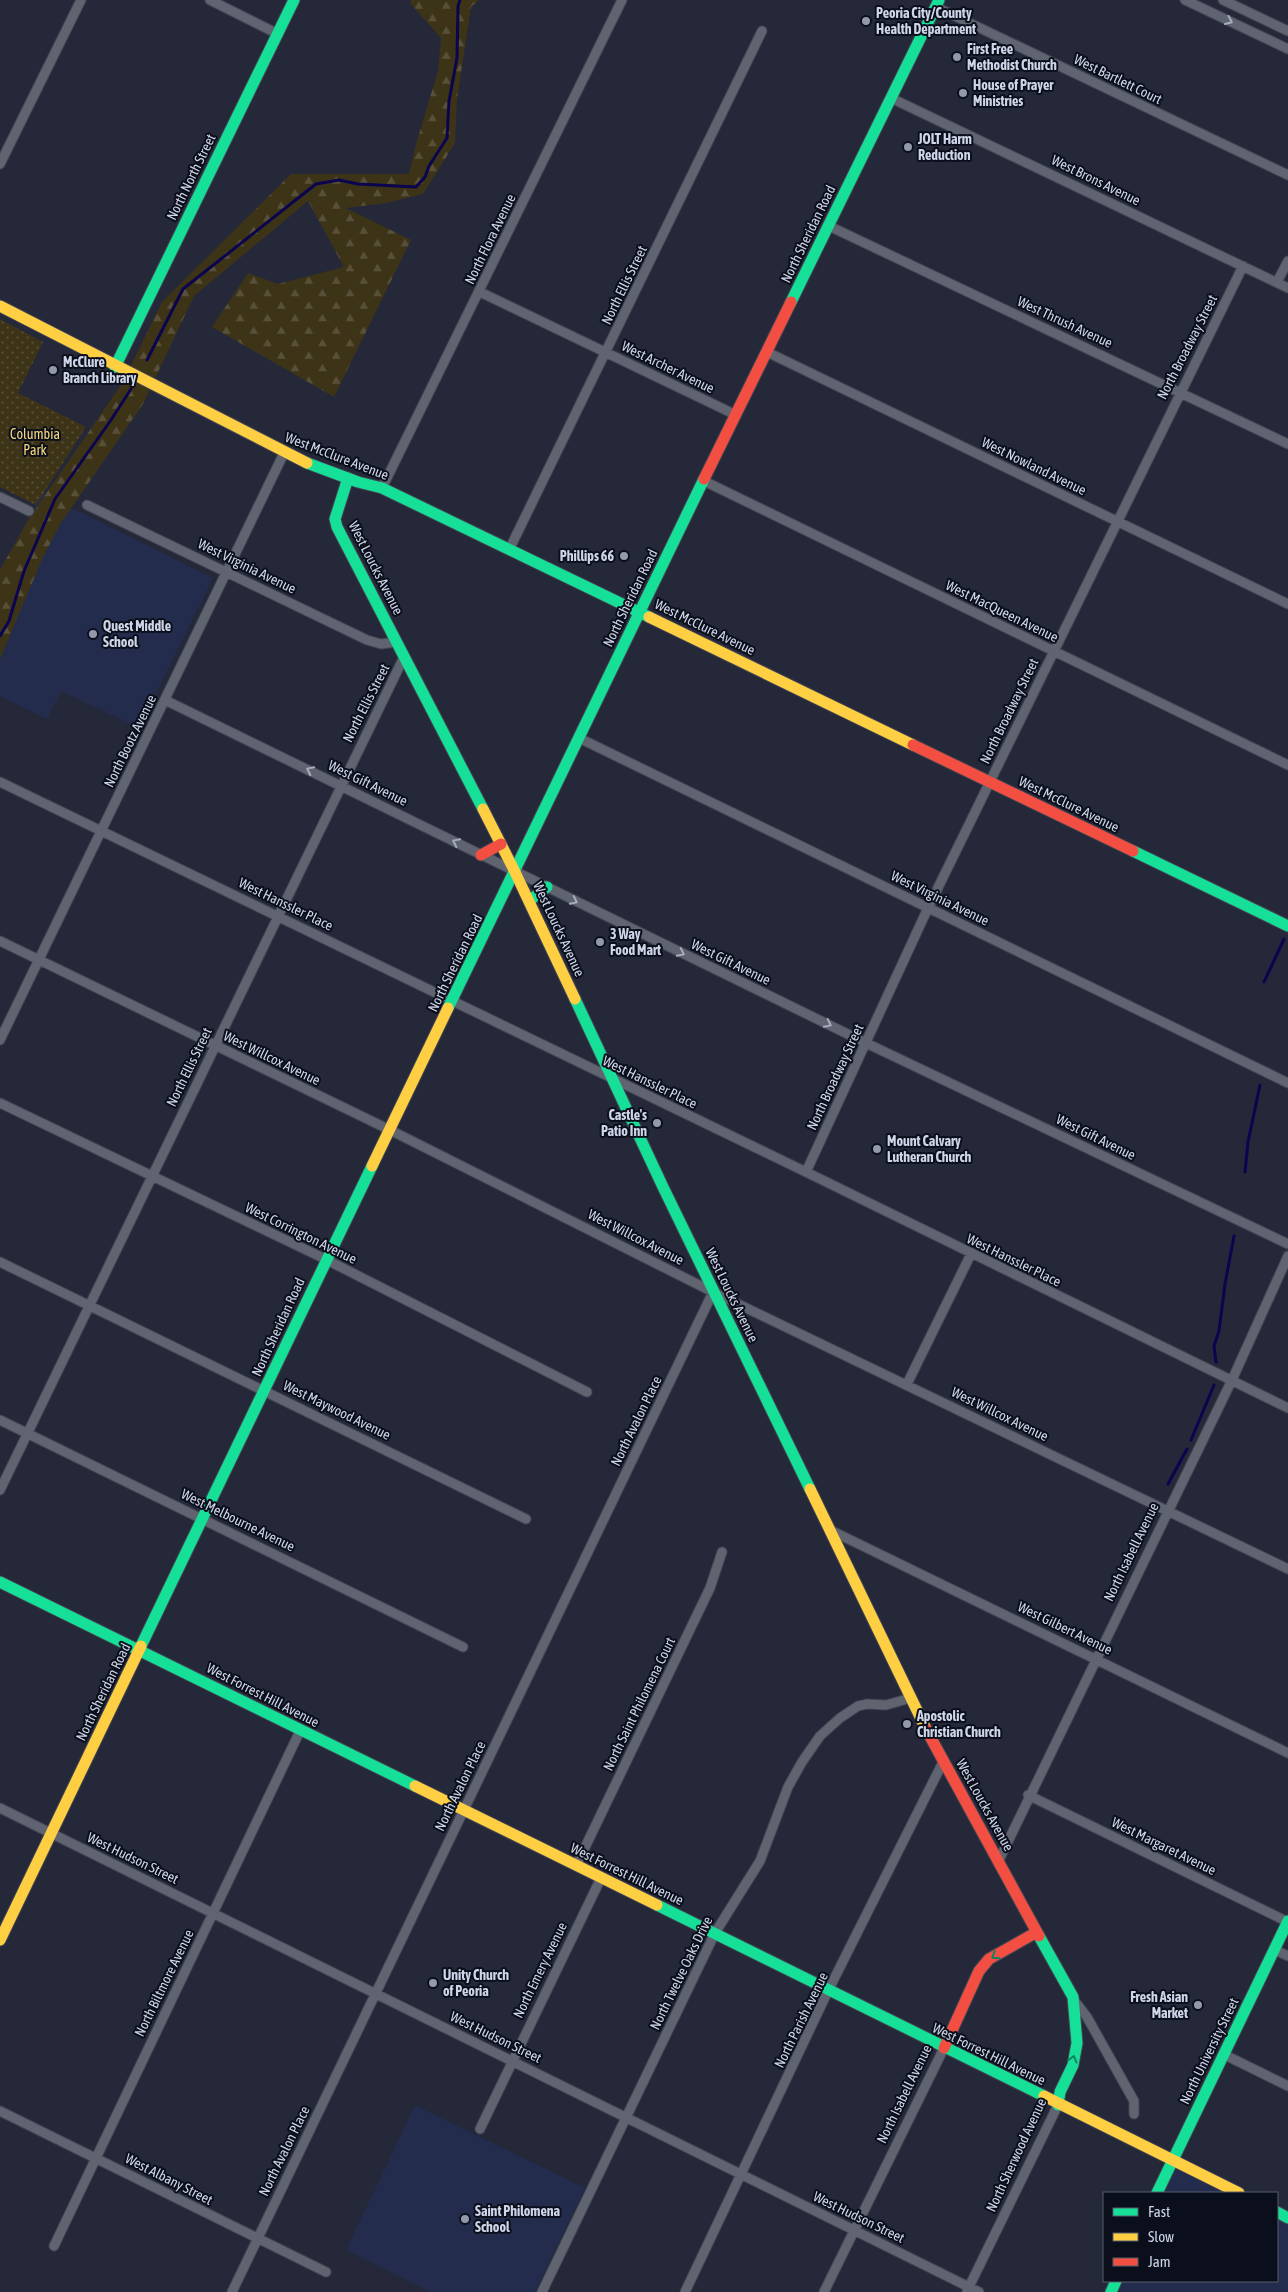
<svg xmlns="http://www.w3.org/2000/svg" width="1288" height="2292" viewBox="0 0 1288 2292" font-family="'Asap Condensed',sans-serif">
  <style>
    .built { fill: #232c4c }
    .forest { fill: url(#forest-firs) }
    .park { fill: url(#park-dots) }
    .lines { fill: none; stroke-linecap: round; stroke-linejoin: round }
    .stream { stroke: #0b054f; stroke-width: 3 }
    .street-casing { stroke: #424553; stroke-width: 11 }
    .fast-casing { stroke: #424553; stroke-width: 13 }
    .slow-casing { stroke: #424553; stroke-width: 13 }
    .jam-casing { stroke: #424553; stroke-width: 13 }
    .street { stroke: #606470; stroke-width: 9 }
    .fast { stroke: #16e098; stroke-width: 11 }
    .slow { stroke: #ffcf43; stroke-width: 11 }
    .jam { stroke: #f24e42; stroke-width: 11 }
    .oneway { stroke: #a8adbe }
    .oneway2 { stroke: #118260 }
    .poi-dot { fill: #9398aa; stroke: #0b0f1b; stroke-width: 2 }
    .labels { text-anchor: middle; stroke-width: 4; stroke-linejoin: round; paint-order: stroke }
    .poi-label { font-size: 14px; font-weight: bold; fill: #cfd5e8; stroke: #0b0f1b; text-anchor: start }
    .street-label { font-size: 14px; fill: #cfd5e8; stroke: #0b0f1b }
    .park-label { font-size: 14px; fill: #f7d67c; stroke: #0b0f1b }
  </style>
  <defs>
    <pattern id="forest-firs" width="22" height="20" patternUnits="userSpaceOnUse" patternTransform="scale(1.25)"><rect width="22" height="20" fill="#3d3317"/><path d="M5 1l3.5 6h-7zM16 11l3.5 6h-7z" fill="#585039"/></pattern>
    <pattern id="park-dots" width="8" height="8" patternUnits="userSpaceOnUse" patternTransform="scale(1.25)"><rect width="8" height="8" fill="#3d3317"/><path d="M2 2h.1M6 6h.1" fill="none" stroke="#585039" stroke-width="1.8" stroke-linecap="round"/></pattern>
  </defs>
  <rect width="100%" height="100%" fill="#242838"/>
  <path class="built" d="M42,493L213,578L139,728L61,691L47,719L0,696V578Z
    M415,2105L585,2188L535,2292H430L346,2250Z
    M1176,2165L1234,2193H1162Z
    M1277,2214L1288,2220V2292H1116L1121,2281H1277Z"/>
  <path class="forest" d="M411,0H479L471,7L457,99L455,143L423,194L386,203L346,208L411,240L334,397L212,327L248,273L278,284L344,267L308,201L194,296L143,404L61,523L43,557L0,659V570L28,520L123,382L162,302L291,174H409L416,144L438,71L441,38L410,3Z"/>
  <path class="park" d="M0,319L43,342L18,393L86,427L36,505L0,487Z"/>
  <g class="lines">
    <path class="stream" d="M147,360L183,289L316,184L339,180L358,184L416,187L425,177L429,166L447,138L449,101L457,58L458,6L460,0
      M0,636L9,621L24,571L55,499L111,420L131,389
      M1264,982L1284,939
      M1245,1172L1248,1142L1260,1085
      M1216,1362L1214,1346L1219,1331L1225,1284L1234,1236
      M1191,1440L1214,1385
      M1168,1484L1187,1449"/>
    <g class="street-casing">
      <path id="street" d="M210,0L278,34
        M1185,0L1288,49
        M1223,0L1288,31
        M936,7L1288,175
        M891,98L1288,288
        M0,164L81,0
        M829,226L1288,444
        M1277,282L1288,261
        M480,292L736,415
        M767,352L1288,604
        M704,481L1288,765
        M382,488L622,0
        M0,497L29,511
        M87,505L367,640L381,644L397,642
        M509,550L762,31
        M165,700L866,1043L1288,1244
        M579,738L1288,1083
        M0,782L806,1172L1288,1408
        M0,941L390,1130L713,1292L1288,1569
        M0,1040L284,453
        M0,1103L321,1257L587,1392
        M806,1172L928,908L1243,266
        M0,1262L526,1519
        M907,1384L971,1254
        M0,1420L463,1647
        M0,1490L404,657
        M830,1530L1288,1753
        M1028,1795L1288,1922
        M0,1808L979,2292
        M999,1860L1232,1380L1288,1256
        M576,1866L710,1588L722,1552
        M1275,1950L1288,1956
        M1074,2000L1087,2017L1134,2101V2114
        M1225,2055L1288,2086
        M0,2111L326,2272
        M480,2129L601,1878
        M54,2246L300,1731
        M967,2291L1058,2105
        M232,2292L713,1292
        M542,2292L715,1933L760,1861L788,1787L802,1762L820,1736L840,1718L858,1706L867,1704L886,1705L911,1698
        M685,2292L829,1989L943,1762
        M824,2292L944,2048"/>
    </g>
    <g class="fast-casing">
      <path id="fast" d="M791,302L939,0
        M115,367L294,0
        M307,463L358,482L382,488L649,617
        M348,478L335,519L337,527L483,809
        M1133,851L1288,926
        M529,901L547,887
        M575,999L663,1187L810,1489
        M448,1008L704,479
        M0,1582L415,1786
        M141,1646L372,1166
        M657,1905L1044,2096
        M1039,1936L1073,1997L1077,2043L1073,2065L1060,2092L1058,2105
        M1157,2193L1288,1921
        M1277,2212L1288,2218
        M1111,2292L1116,2281"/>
    </g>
    <g class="slow-casing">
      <path id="slow" d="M0,306L307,463
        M649,617L913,745
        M483,809L515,872L575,999
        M372,1166L448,1008
        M810,1489L926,1729
        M415,1786L657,1905
        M0,1940L141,1646
        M1044,2096L1239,2193"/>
    </g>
    <g class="jam-casing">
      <path id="jam" d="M704,479L791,302
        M913,745L1133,851
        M481,855L501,844
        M926,1729L1039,1936
        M944,2048L979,1971L989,1959L1037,1932"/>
    </g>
    <use href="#street" class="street"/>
    <use href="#fast" class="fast"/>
    <use href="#slow" class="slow"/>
    <use href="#jam" class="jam"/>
  </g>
  <defs><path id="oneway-chevron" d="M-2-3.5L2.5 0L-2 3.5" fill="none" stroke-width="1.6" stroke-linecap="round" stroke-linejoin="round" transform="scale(1.25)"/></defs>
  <g class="oneway">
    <use href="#oneway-chevron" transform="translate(1229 21) rotate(25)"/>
    <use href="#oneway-chevron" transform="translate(310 770) rotate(-154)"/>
    <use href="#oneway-chevron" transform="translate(456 842) rotate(-154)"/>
    <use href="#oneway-chevron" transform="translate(574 901) rotate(26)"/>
    <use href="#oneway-chevron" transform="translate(681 953) rotate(26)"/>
    <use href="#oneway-chevron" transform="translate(828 1024) rotate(26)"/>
  </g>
  <g class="oneway2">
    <use href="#oneway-chevron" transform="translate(995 1956) rotate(147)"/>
    <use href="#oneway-chevron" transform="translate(1073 2059) rotate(-75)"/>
  </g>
  <g class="poi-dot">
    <circle cx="866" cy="21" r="5"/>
    <circle cx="957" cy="57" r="5"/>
    <circle cx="963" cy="93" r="5"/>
    <circle cx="908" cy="147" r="5"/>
    <circle cx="53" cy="370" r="5"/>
    <circle cx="624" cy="556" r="5"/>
    <circle cx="93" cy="634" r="5"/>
    <circle cx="600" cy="942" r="5"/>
    <circle cx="657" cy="1123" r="5"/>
    <circle cx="877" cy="1149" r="5"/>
    <circle cx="907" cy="1724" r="5"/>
    <circle cx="433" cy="1983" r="5"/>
    <circle cx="1198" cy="2005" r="5"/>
    <circle cx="465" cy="2219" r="5"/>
  </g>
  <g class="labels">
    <g class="poi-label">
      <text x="876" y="18">Peoria City/County<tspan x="876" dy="16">Health Department</tspan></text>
      <text x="967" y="54">First Free<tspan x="967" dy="16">Methodist Church</tspan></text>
      <text x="973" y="90">House of Prayer<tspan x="973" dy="16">Ministries</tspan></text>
      <text x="918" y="144">JOLT Harm<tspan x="918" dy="16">Reduction</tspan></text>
      <text x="63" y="367">McClure<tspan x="63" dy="16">Branch Library</tspan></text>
      <text x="614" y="561" text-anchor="end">Phillips 66</text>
      <text x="103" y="631">Quest Middle<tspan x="103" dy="16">School</tspan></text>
      <text x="610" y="939">3 Way<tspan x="610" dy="16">Food Mart</tspan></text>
      <text x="647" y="1120" text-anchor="end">Castle's<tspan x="647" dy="16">Patio Inn</tspan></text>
      <text x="887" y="1146">Mount Calvary<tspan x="887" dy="16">Lutheran Church</tspan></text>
      <text x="917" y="1721">Apostolic<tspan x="917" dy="16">Christian Church</tspan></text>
      <text x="443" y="1980">Unity Church<tspan x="443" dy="16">of Peoria</tspan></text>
      <text x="1188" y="2002" text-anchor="end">Fresh Asian<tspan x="1188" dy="16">Market</tspan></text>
      <text x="475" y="2216">Saint Philomena<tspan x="475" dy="16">School</tspan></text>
    </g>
    <g class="street-label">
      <text transform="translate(1118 79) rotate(26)" y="5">West Bartlett Court</text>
      <text transform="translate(191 177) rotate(-64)" y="5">North North Street</text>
      <text transform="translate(1096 180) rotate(26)" y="5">West Brons Avenue</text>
      <text transform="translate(808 234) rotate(-64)" y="5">North Sheridan Road</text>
      <text transform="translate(490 239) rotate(-64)" y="5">North Flora Avenue</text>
      <text transform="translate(624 285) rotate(-64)" y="5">North Ellis Street</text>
      <text transform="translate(1065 322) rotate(25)" y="5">West Thrush Avenue</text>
      <text transform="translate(1187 347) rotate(-63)" y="5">North Broadway Street</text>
      <text transform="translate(668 367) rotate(26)" y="5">West Archer Avenue</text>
      <text transform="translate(337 456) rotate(21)" y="5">West McClure Avenue</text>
      <text transform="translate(1034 466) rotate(26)" y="5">West Nowland Avenue</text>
      <text transform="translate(247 566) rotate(26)" y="5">West Virginia Avenue</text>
      <text transform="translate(376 568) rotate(63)" y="5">West Loucks Avenue</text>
      <text transform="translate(630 598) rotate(-64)" y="5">North Sheridan Road</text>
      <text transform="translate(1002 611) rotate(26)" y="5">West MacQueen Avenue</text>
      <text transform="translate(705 627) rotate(26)" y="5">West McClure Avenue</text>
      <text transform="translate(366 703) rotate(-63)" y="5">North Ellis Street</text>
      <text transform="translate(1009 711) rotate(-64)" y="5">North Broadway Street</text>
      <text transform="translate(130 741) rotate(-64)" y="5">North Bootz Avenue</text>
      <text transform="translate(368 783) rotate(26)" y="5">West Gift Avenue</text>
      <text transform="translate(1069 804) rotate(26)" y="5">West McClure Avenue</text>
      <text transform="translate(940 898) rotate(26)" y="5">West Virginia Avenue</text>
      <text transform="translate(286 904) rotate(26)" y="5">West Hanssler Place</text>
      <text transform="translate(559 929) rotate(65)" y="5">West Loucks Avenue</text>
      <text transform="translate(731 962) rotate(26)" y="5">West Gift Avenue</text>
      <text transform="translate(455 963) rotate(-64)" y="5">North Sheridan Road</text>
      <text transform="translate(272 1058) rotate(26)" y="5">West Willcox Avenue</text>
      <text transform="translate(189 1067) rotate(-64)" y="5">North Ellis Street</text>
      <text transform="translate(835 1077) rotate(-65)" y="5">North Broadway Street</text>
      <text transform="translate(650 1082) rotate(26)" y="5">West Hanssler Place</text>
      <text transform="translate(1096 1137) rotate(26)" y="5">West Gift Avenue</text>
      <text transform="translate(301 1233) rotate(26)" y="5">West Corrington Avenue</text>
      <text transform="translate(636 1237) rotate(27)" y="5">West Willcox Avenue</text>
      <text transform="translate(1014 1260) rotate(26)" y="5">West Hanssler Place</text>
      <text transform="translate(732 1295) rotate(64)" y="5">West Loucks Avenue</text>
      <text transform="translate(278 1327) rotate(-65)" y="5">North Sheridan Road</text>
      <text transform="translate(337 1410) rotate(26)" y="5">West Maywood Avenue</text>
      <text transform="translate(1000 1414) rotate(26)" y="5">West Willcox Avenue</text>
      <text transform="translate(636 1421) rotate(-64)" y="5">North Avalon Place</text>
      <text transform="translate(238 1520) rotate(26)" y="5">West Melbourne Avenue</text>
      <text transform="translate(1131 1552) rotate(-64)" y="5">North Isabell Avenue</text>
      <text transform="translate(1065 1628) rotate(26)" y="5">West Gilbert Avenue</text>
      <text transform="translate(103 1692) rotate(-64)" y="5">North Sheridan Road</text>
      <text transform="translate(263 1695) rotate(27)" y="5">West Forrest Hill Avenue</text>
      <text transform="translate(639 1704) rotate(-64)" y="5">North Saint Philomena Court</text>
      <text transform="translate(460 1786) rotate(-64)" y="5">North Avalon Place</text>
      <text transform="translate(985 1805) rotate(61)" y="5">West Loucks Avenue</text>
      <text transform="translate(1164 1846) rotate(26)" y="5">West Margaret Avenue</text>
      <text transform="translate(133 1858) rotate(26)" y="5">West Hudson Street</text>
      <text transform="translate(627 1874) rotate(26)" y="5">West Forrest Hill Avenue</text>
      <text transform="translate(540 1970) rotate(-64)" y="5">North Emery Avenue</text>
      <text transform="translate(681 1973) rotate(-64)" y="5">North Twelve Oaks Drive</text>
      <text transform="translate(164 1983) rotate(-64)" y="5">North Biltmore Avenue</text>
      <text transform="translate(801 2020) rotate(-64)" y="5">North Parish Avenue</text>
      <text transform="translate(496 2037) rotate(26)" y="5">West Hudson Street</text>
      <text transform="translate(1209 2051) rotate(-64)" y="5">North University Street</text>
      <text transform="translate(989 2054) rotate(26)" y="5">West Forrest Hill Avenue</text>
      <text transform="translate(904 2094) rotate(-64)" y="5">North Isabell Avenue</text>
      <text transform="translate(284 2151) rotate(-64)" y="5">North Avalon Place</text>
      <text transform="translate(1016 2155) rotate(-65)" y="5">North Sherwood Avenue</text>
      <text transform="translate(169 2179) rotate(27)" y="5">West Albany Street</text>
      <text transform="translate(859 2217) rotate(26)" y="5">West Hudson Street</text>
    </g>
    <g class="park-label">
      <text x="35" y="439">Columbia<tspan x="35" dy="16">Park</tspan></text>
    </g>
  </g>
  <rect x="1103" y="2192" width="175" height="90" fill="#0b0f1b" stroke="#595e6d"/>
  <rect x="1113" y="2208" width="25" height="8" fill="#16e098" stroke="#595e6d"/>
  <text x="1148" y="2217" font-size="15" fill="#cfd5e8">Fast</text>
  <rect x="1113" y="2233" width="25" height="8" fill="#ffcf43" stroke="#595e6d"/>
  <text x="1148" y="2242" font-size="15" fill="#cfd5e8">Slow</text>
  <rect x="1113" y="2258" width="25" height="8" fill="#f24e42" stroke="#595e6d"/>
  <text x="1148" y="2267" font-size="15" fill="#cfd5e8">Jam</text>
</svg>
